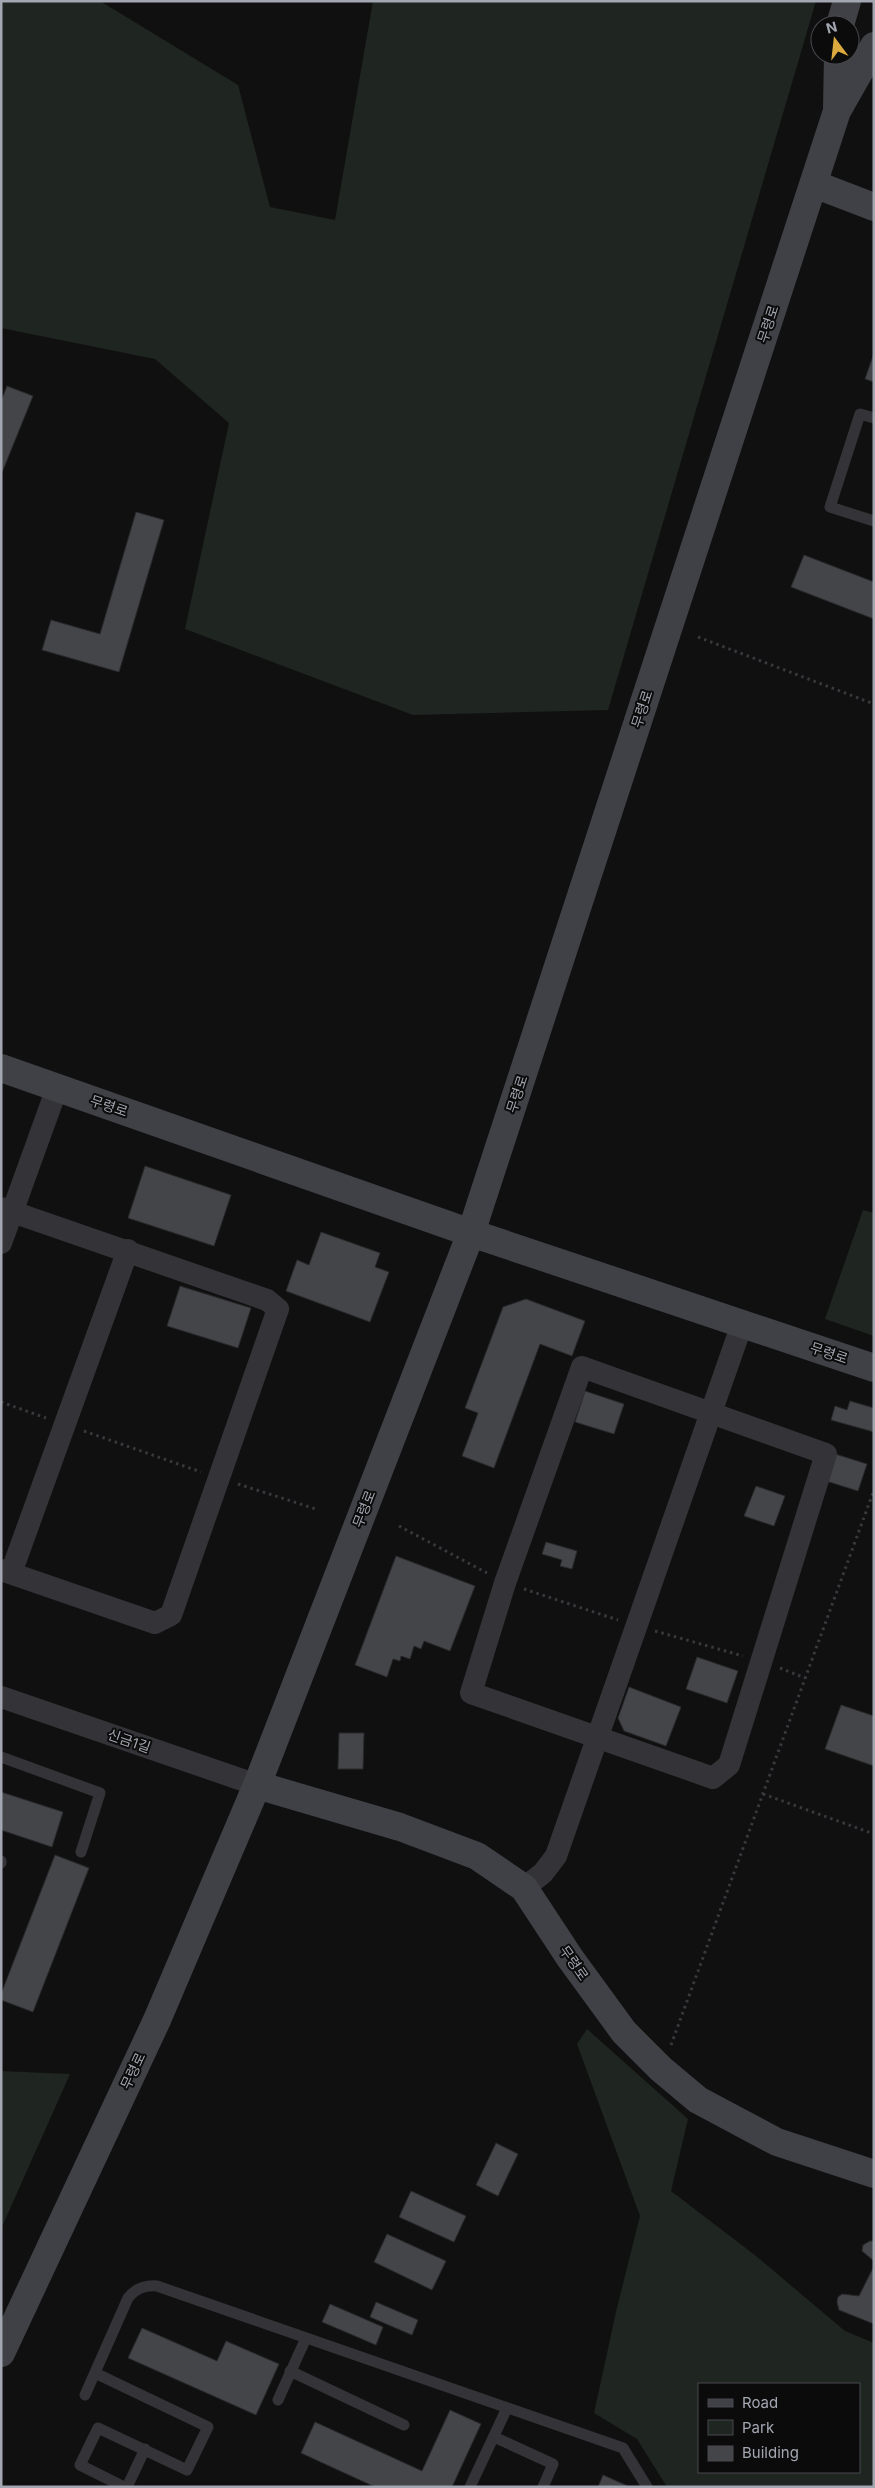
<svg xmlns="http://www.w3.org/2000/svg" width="875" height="2488" viewBox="0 0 875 2488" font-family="Inter,'Noto Sans KR',sans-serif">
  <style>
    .green { fill: #1f2520; fill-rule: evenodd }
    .building { fill: #444549; stroke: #2a2a2d }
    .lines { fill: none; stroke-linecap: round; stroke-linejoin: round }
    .path { stroke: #38393d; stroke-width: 3; stroke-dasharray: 2.5 4; stroke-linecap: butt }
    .lane { stroke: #343438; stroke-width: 11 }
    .street { stroke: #343438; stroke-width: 22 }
    .secondary { stroke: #404146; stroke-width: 28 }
    .labels { text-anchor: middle; stroke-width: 4; stroke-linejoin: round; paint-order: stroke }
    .street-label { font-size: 14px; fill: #a3a7b1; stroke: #0b0b0c }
  </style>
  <rect width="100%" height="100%" fill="#101011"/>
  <path class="green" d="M1,1H100L238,85L270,207L335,220L373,1H816L608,710L413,715L185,629L229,423L155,359L1,328Z
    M863,1210L874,1213V1336L825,1319Z
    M587,2029L688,2119L671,2191L756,2256L845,2331L874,2343V2487H667L637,2439L594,2413L616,2312L640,2216L577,2044ZM699,2384H859V2472H699Z
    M1,2071L70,2074L1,2229Z"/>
  <path class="building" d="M874,353V382L865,379Z
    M7,386L33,396L1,475V401Z
    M136,512L164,520L119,672L42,650L51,620L100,634Z
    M804,555L874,582V619L791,587Z
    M145,1166L231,1195L214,1246L128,1218Z
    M321,1232L380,1253L375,1267L389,1272L370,1322L286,1291L297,1260L309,1265Z
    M180,1286L251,1308L238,1348L167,1326Z
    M526,1299L585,1321L572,1356L540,1344L494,1468L462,1456L478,1413L465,1408L503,1307Z
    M585,1391L624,1404L614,1434L575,1422Z
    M850,1401L874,1408V1432L831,1420L835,1406L847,1410Z
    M832,1453L867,1464L858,1491L823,1480Z
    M756,1486L785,1496L774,1526L744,1516Z
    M546,1542L577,1551L572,1569L560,1566L562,1560L542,1554Z
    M396,1556L475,1586L450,1651L424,1641L421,1649L414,1646L410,1659L401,1656L400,1661L393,1659L387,1677L355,1665Z
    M697,1657L738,1671L727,1703L686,1689Z
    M629,1687L681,1707L666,1746L624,1731L618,1718Z
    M841,1705L874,1716V1766L825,1749Z
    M339,1733H364L363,1769H338Z
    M1,1792L63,1812L52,1847L1,1830Z
    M55,1855L89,1868L33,2012L1,2000V1994Z
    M496,2143L518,2154L498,2196L476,2185Z
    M411,2191L466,2216L454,2242L399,2217Z
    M387,2234L446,2261L432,2290L374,2262Z
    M870,2241H874V2261L862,2251L863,2245Z
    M874,2266V2324L839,2310L837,2302L838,2297L842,2294L859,2296Z
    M376,2302L418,2320L412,2335L370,2317Z
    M330,2304L383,2327L376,2345L322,2322Z
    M142,2328L217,2361L226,2341L279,2364L256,2415L128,2358Z
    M450,2410L481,2424L452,2487H375L301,2453L315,2422L422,2471Z
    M603,2475L630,2487H598Z"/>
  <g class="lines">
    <path class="path" d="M698,637L874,704
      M1,1402L46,1418
      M84,1431L201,1472
      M238,1484L316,1509
      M399,1526L487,1573
      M524,1589L618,1620
      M655,1631L743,1656
      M780,1668L805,1678
      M763,1794L874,1834
      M671,2045L874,1490"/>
    <path class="lane" d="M874,418L860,414L830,507L874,521
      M1,1757L100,1793L81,1852
      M1,1861V1863
      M290,2371L404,2425
      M95,2373L208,2427L187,2470L98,2428L80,2465L124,2487
      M85,2395L128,2298C136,2288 145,2285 157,2286L623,2448L647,2487
      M278,2400L306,2338
      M494,2437L553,2464L543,2487
      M127,2487L145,2449
      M470,2487L507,2408"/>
    <path class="street" d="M1,1208L267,1300L278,1309L171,1615L155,1623L1,1570
      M1,1243L57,1088
      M582,1367L826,1454L729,1765L713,1778L471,1693L505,1583Z
      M11,1573L128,1250
      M1,1697L257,1785
      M524,1888L543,1873L556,1856L742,1324"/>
    <path class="secondary" d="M840,25L847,1
      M837,108L838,55
      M814,184L874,207
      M1,1068L471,1233L874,1368
      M257,1785L400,1827L477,1856L524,1888L570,1958L624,2032L661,2069L698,2100L777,2142L874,2174
      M1,2353L157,2020L257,1785L471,1233L837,111L874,46"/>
  </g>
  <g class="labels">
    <g class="street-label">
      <text transform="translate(768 324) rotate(-72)" y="5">무령로</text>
      <text transform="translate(642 709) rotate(-72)" y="5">무령로</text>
      <text transform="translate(517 1094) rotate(-72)" y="5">무령로</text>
      <text transform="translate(109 1106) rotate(19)" y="5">무령로</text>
      <text transform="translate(829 1353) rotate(19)" y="5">무령로</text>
      <text transform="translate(364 1509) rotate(-69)" y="5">무령로</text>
      <text transform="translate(129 1741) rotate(19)" y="5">신금1길</text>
      <text transform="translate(574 1963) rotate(55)" y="5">무령로</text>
      <text transform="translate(133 2071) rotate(-65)" y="5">무령로</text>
    </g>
  </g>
  <rect width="875" height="2488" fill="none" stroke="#a3a7b1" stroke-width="5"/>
  <rect x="698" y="2383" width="162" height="90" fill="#0b0b0c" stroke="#48494e"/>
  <rect x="708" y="2399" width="25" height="8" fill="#404146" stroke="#48494e"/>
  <text x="742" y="2408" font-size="15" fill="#a3a7b1">Road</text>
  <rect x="708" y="2420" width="25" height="15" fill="#1f2520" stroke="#48494e"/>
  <text x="742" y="2433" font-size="15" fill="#a3a7b1">Park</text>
  <rect x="708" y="2446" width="25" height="15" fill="#444549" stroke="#48494e"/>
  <text x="742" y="2458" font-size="15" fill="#a3a7b1">Building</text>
  <g transform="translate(835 40) rotate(345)"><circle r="24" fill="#0b0b0c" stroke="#48494e"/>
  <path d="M0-4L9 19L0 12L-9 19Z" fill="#dba93e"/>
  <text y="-8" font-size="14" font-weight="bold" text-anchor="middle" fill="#a3a7b1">N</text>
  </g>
</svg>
